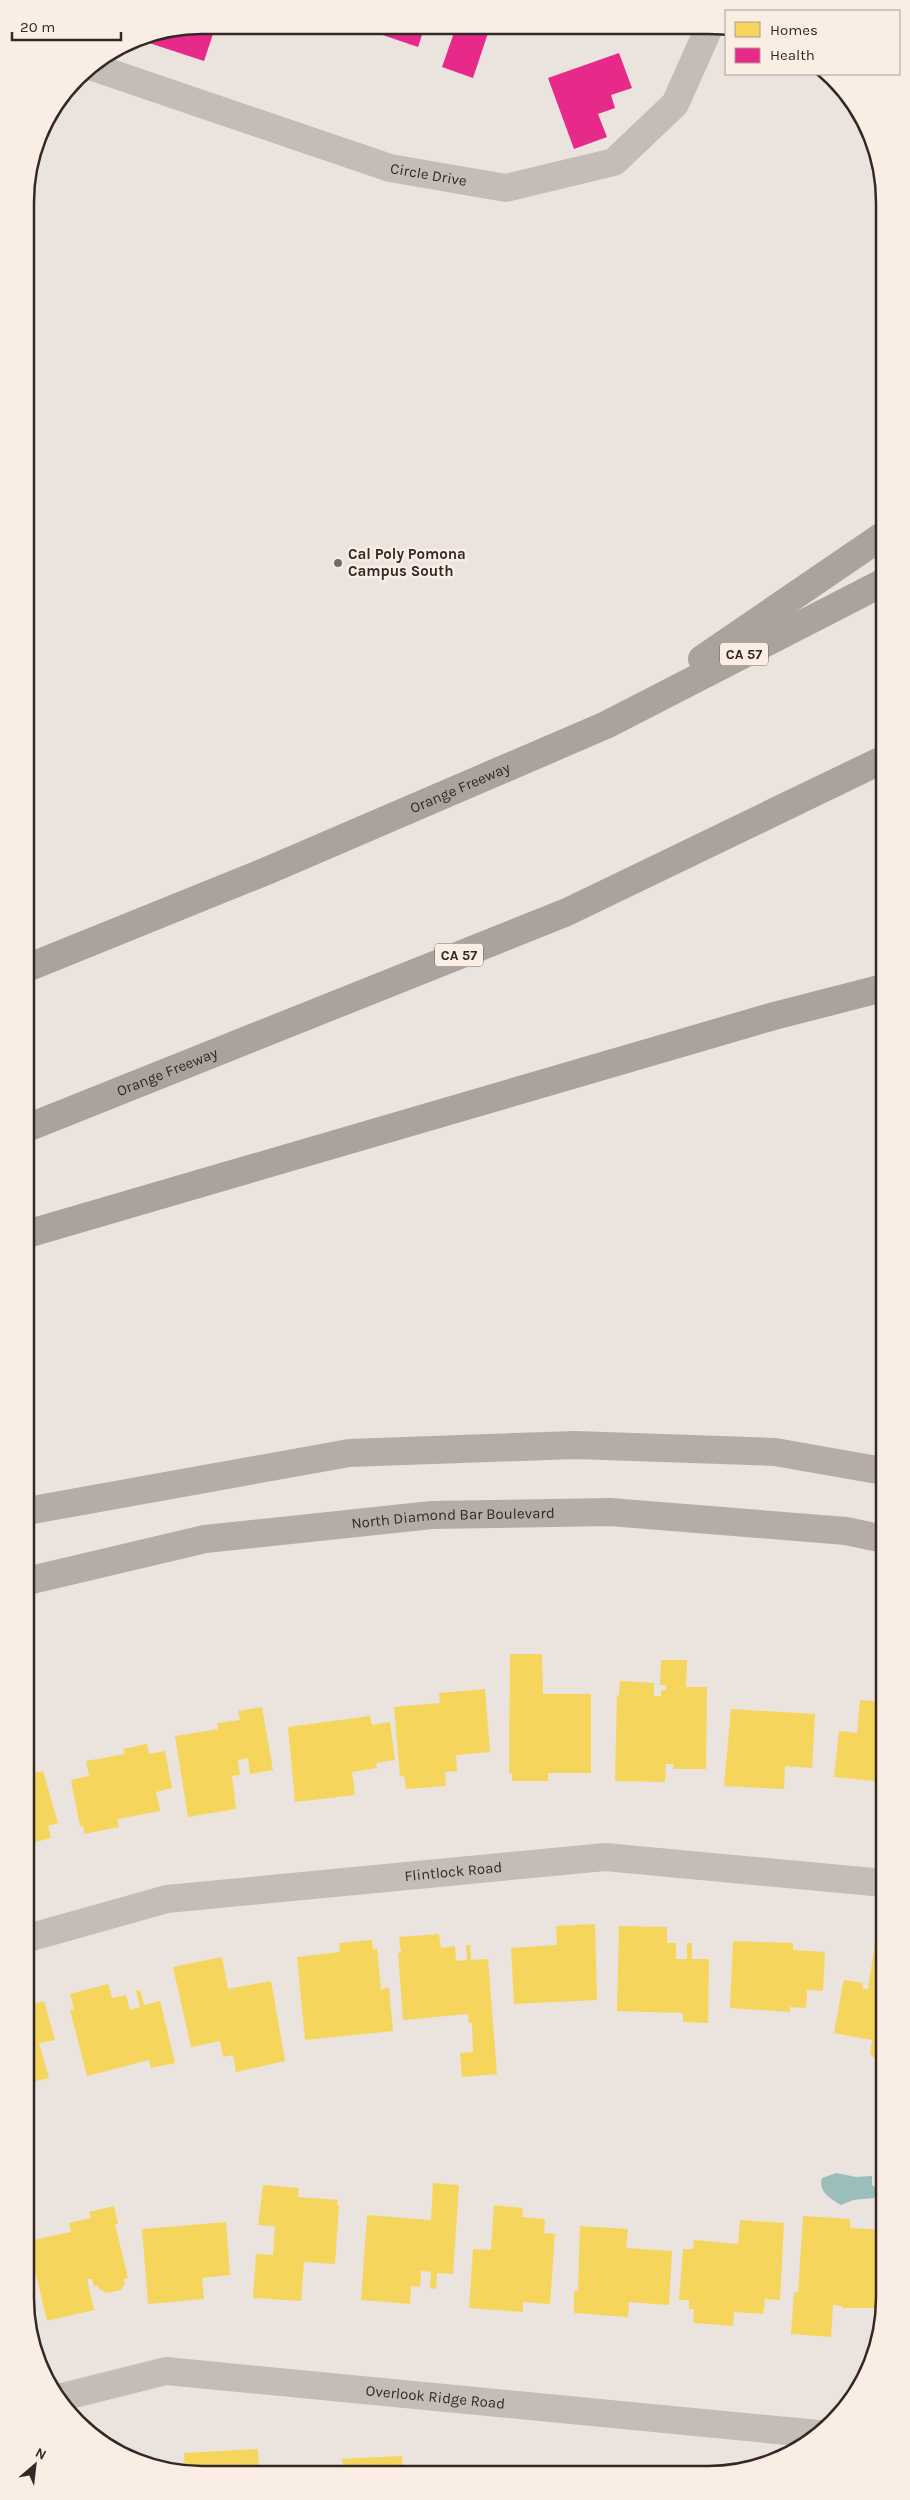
<svg xmlns="http://www.w3.org/2000/svg" width="910" height="2500" viewBox="0 0 910 2500" font-family="Karla,sans-serif">
  <style>
    .water { fill: #9abeba }
    .homes { fill: #f6d55c }
    .health { fill: #e7298a }
    .lines { fill: none; stroke-linecap: round; stroke-linejoin: round }
    .street { stroke: #c4bcb7; stroke-width: 28 }
    .secondary { stroke: #b5aca7; stroke-width: 28 }
    .highway { stroke: #aaa29d; stroke-width: 28 }
    .poi-dot { fill: #746966; stroke: #f9ede4; stroke-width: 2 }
    .labels { text-anchor: middle; stroke-width: 5; stroke-linejoin: round; paint-order: stroke }
    .shield { fill: #f9ede4; stroke: #6f635f; stroke-width: 1 }
    .shield-label { font-size: 14px; font-weight: bold; fill: #342826 }
    .street-label { font-size: 15px; fill: #342826; stroke: #f9ede4 }
    .poi-label { font-size: 15px; font-weight: bold; fill: #342826; stroke: #f9ede4; text-anchor: start }
    .rim { fill: none; stroke: #342826; stroke-width: 2.5 }
  </style>
  <rect width="100%" height="100%" fill="#ebe3de"/>
  <path class="water" d="M836,2173L856,2177L872,2176V2185L878,2189L874,2198L853,2200L841,2205C830,2198 818,2192 822,2178Z"/>
  <path class="homes" d="M510,1654H542L543,1694H591V1773H548V1781H512V1773H509Z
    M661,1660H687L686,1687H707L706,1769H673L674,1764H666L665,1782L615,1781L617,1696L619,1695L620,1681L654,1683V1696H661V1690H666V1685H660Z
    M485,1689L490,1752L456,1755L457,1771L445,1772L446,1786L406,1789L404,1776H400L394,1707L440,1703L439,1693Z
    M860,1700L884,1702V1782L834,1777L839,1731L857,1733Z
    M262,1707L273,1770L250,1774L248,1758L238,1760L240,1775L232,1776L236,1809L188,1817L175,1736L218,1729L217,1723L240,1720L238,1711Z
    M731,1709L815,1714L812,1768L785,1766L784,1789L724,1786Z
    M370,1716L372,1725L390,1722L395,1760L376,1763L377,1768L352,1772L355,1795L295,1802L288,1727Z
    M147,1744L149,1754L165,1751L172,1788L156,1792L160,1811L117,1819L119,1827L84,1834L83,1826H80L71,1780L89,1776L86,1761L125,1754L123,1749Z
    M43,1771L58,1823L48,1826L51,1838L28,1844V1775Z
    M595,1924L597,2000L514,2004L511,1948L557,1945L556,1926Z
    M619,1926L667,1927V1943H676V1959H687V1943H692V1959H709L708,2023L683,2022V2013L617,2011Z
    M439,1934L441,1948L455,1946L456,1961L467,1960L466,1945H470L471,1960L488,1959L497,2074L462,2077L460,2053L473,2052L472,2023H469L468,2014L403,2020L398,1953H401L399,1937Z
    M372,1940L373,1949H377L381,1989L389,1988L393,2031L305,2040L297,1957L340,1952L339,1943Z
    M733,1941L793,1943V1950L825,1952L823,1991L807,1990L806,2008L790,2007V2012L730,2008Z
    M875,1943L884,1945V2060L874,2058L870,2054L872,2040L834,2033L843,1983L845,1980L863,1983L862,1988L868,1989Z
    M222,1957L228,1989L271,1981L285,2061L236,2072L233,2055L223,2057L220,2041L191,2047L173,1967Z
    M108,1984L112,1998L126,1995L130,2010L140,2007L136,1991L140,1990L144,2005L160,2001L175,2063L151,2068L149,2060L87,2076L70,2010L74,2009L70,1994Z
    M44,2001L55,2040L39,2043L49,2078L28,2083V2006Z
    M433,2183L459,2185L453,2274L437,2273L436,2289L430,2288L431,2272L421,2271L420,2287L411,2286L410,2304L361,2300L367,2215L431,2220Z
    M263,2185L299,2188L298,2197L338,2200L337,2206L339,2205L335,2264L304,2262L301,2301L253,2298L256,2254L273,2255L275,2226L258,2225Z
    M494,2205L523,2208L522,2217L545,2219L544,2233L555,2234L550,2304L523,2302V2312L469,2308L473,2249L491,2250Z
    M114,2206L118,2224H115L128,2278L124,2279L125,2283L121,2290L106,2293L99,2289L98,2286H94L92,2279H87L94,2310L47,2321L28,2241L71,2232L69,2223L91,2218L89,2212Z
    M803,2216L850,2219V2228L885,2230L880,2308H842V2306L833,2305L831,2337L791,2334L794,2292L798,2293Z
    M740,2220L784,2223L780,2300L765,2299L763,2314L734,2312L733,2326L693,2323L694,2309H689V2300H679L683,2249H693L694,2240L738,2244Z
    M226,2222L230,2275L202,2278L204,2299L148,2304L142,2229Z
    M580,2226L628,2229L626,2248L672,2251L669,2305L629,2302L628,2317L574,2313V2291H578Z
    M258,2449L259,2468L280,2467V2472H185L184,2453Z
    M402,2456L403,2472H325V2469L343,2467L342,2459Z
    M158,2462L159,2468L145,2464Z
    M460,2465H499V2472H460Z"/>
  <path class="health" d="M202,25H216L204,61L140,40L141,37Z
    M356,26H425L418,47Z
    M456,27H490L473,78L442,67Z
    M619,53L632,88L611,95L615,108L598,114L607,137L574,149L548,78Z"/>
  <g class="lines">
    <g class="street">
      <path id="s1" d="M90,66L390,168L506,188L614,162L675,104L709,28"/>
      <path id="s2" d="M28,1938L167,1899L605,1857L884,1883"/>
      <path id="s3" d="M58,2398L166,2371L818,2434"/>
    </g>
    <g class="secondary">
      <path d="M27,1511L349,1453L575,1445L775,1452L883,1471"/>
      <path id="s4" d="M27,1581L205,1539L432,1515L610,1512L846,1531L884,1539"/>
    </g>
    <g class="highway">
      <path d="M702,659L882,536"/>
      <path id="s5" d="M27,968L269,870L606,725L882,583"/>
      <path id="s6" d="M27,1128L567,912L882,760"/>
      <path d="M27,1234L774,1016L883,988"/>
    </g>
  </g>
  <circle class="poi-dot" cx="338" cy="563" r="5"/>
  <g class="labels">
    <g class="shield">
      <rect x="720" y="642.5" width="48" height="23" rx="4"/>
      <rect x="435" y="943.5" width="48" height="23" rx="4"/>
    </g>
    <g class="shield-label">
      <text x="744" y="659">CA 57</text>
      <text x="459" y="960">CA 57</text>
    </g>
    <g class="street-label">
      <text dy="5" stroke="none"><textPath href="#s1" startOffset="356">Circle Drive</textPath></text>
      <text dy="5" stroke="none"><textPath href="#s5" startOffset="469">Orange Freeway</textPath></text>
      <text dy="5" stroke="none"><textPath href="#s6" startOffset="151">Orange Freeway</textPath></text>
      <text dy="5" stroke="none"><textPath href="#s4" startOffset="432">North Diamond Bar Boulevard</textPath></text>
      <text dy="5" stroke="none"><textPath href="#s2" startOffset="432">Flintlock Road</textPath></text>
      <text dy="5" stroke="none"><textPath href="#s3" startOffset="382">Overlook Ridge Road</textPath></text>
    </g>
    <g class="poi-label">
      <text x="348" y="559">Cal Poly Pomona<tspan x="348" dy="17">Campus South</tspan></text>
    </g>
  </g>
  <path d="M0 0H910V2500H0ZM202 34H708A168 168 0 0 1 876 202V2298A168 168 0 0 1 708 2466H202A168 168 0 0 1 34 2298V202A168 168 0 0 1 202 34Z" fill="#f9ede4" fill-rule="evenodd"/>
  <path class="rim" d="M202 34H708A168 168 0 0 1 876 202V2298A168 168 0 0 1 708 2466H202A168 168 0 0 1 34 2298V202A168 168 0 0 1 202 34Z"/>
  <rect x="725" y="10" width="175" height="65" fill="#f9ede4" stroke="#aa9e98"/>
  <rect x="735" y="22" width="25" height="15" fill="#f6d55c" stroke="#aa9e98"/>
  <text x="770" y="35" font-size="15" fill="#342826">Homes</text>
  <rect x="735" y="48" width="25" height="15" fill="#e7298a" stroke="#aa9e98"/>
  <text x="770" y="60" font-size="15" fill="#342826">Health</text>
  <g transform="translate(35 2465) rotate(28)" stroke="#f9ede4" stroke-width="4" paint-order="stroke">
  <path d="M0-4L9 19L0 12L-9 19Z" fill="#342826"/>
  <text y="-8" font-size="14" font-weight="bold" text-anchor="middle" fill="#342826">N</text>
  </g>
  <path d="M12 32v8h109v-8" fill="none" stroke="#342826" stroke-width="2.5"/>
  <text x="20" y="32" font-size="15" fill="#342826" stroke="#f9ede4" stroke-width="4" paint-order="stroke">20 m</text>
</svg>
